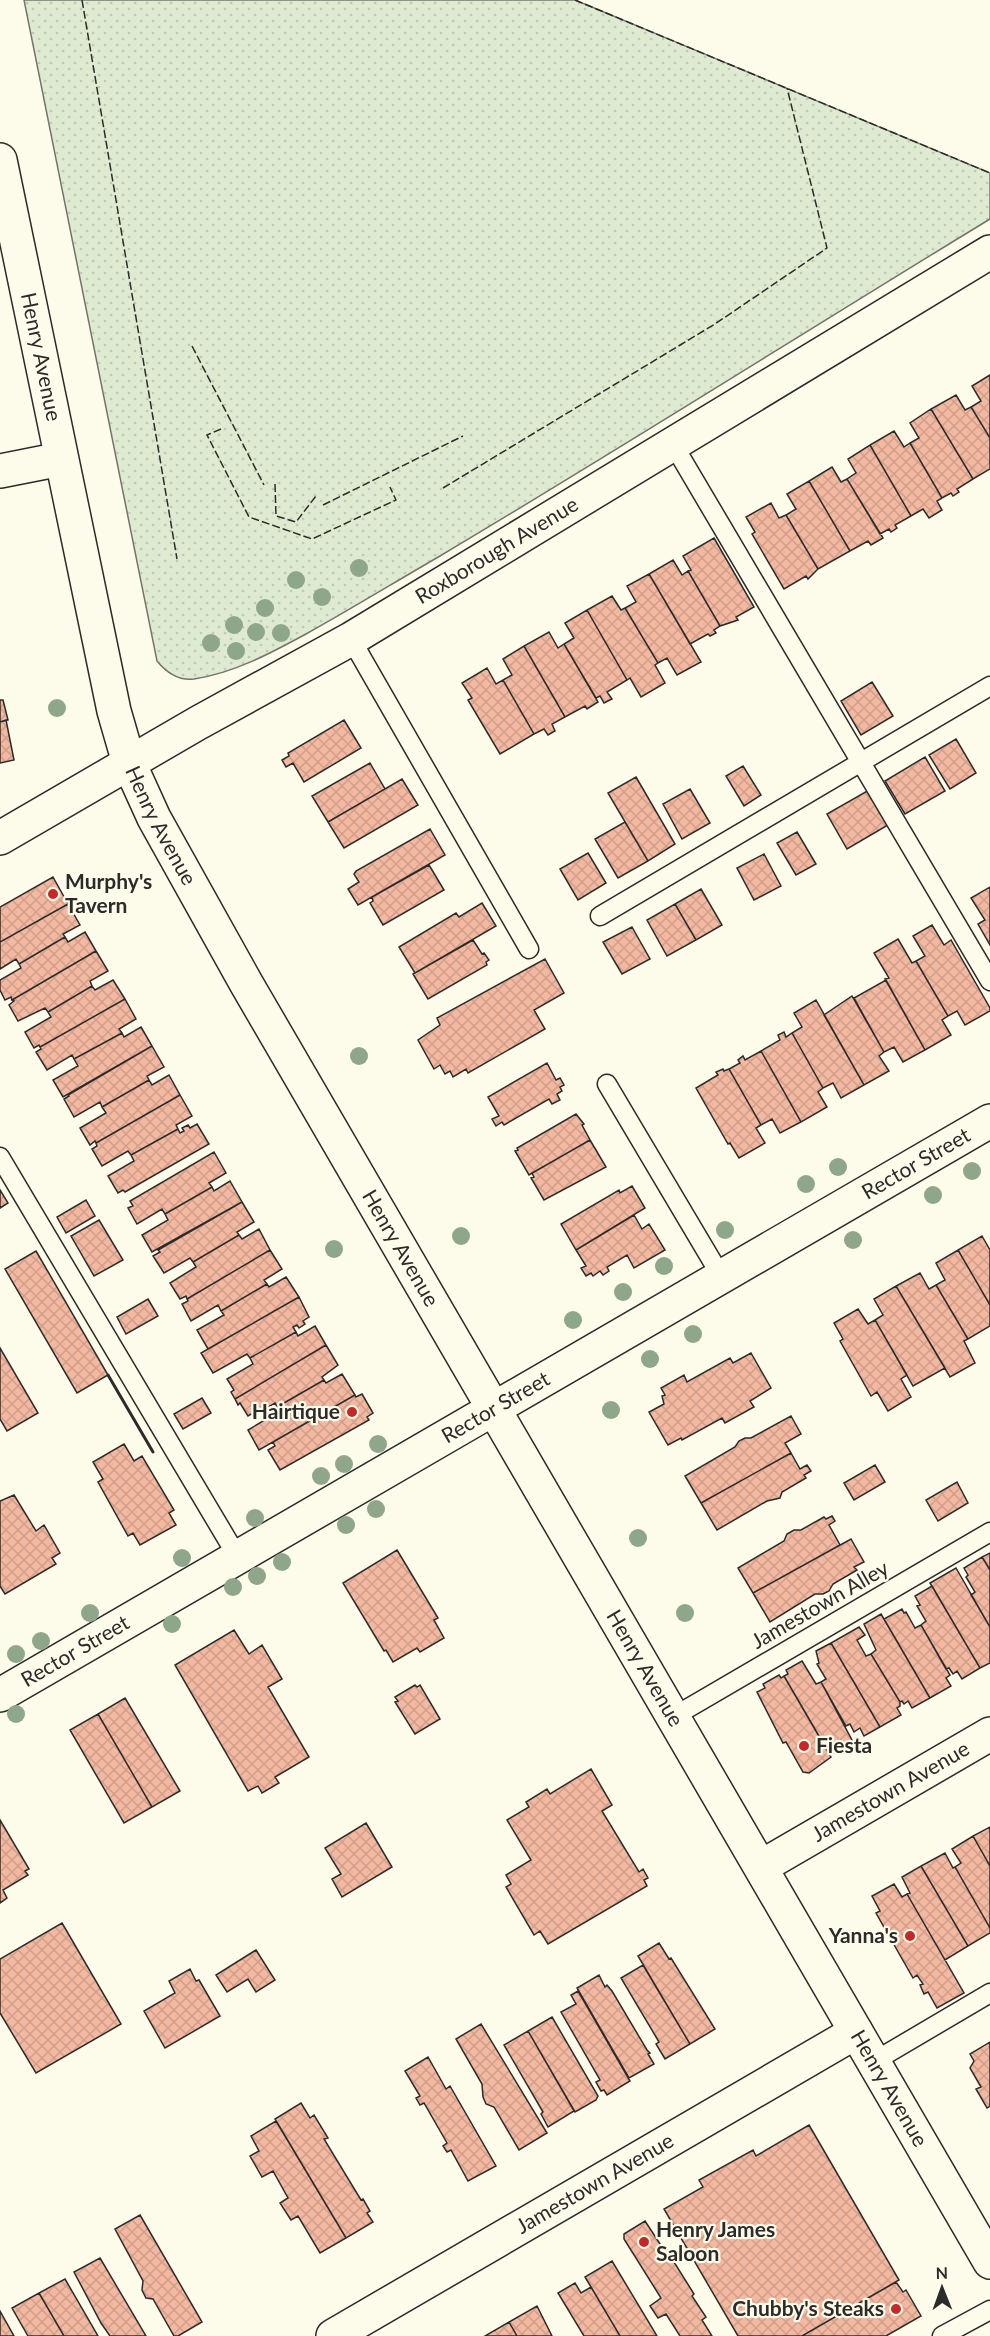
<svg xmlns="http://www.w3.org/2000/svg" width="990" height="2336" viewBox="0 0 990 2336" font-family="Lato,sans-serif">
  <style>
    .park { fill: url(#park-dots); stroke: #74746e; stroke-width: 1.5 }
    .building { fill: url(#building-cross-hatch); stroke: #2b2b2b; stroke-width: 1.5 }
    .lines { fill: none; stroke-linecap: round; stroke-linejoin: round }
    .lane-casing { stroke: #2b2b2b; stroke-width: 21 }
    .street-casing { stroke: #2b2b2b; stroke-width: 36 }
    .primary-casing { stroke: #2b2b2b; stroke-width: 36 }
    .lane { stroke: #fdfbea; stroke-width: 18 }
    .street { stroke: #fdfbea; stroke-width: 33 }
    .primary { stroke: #fdfbea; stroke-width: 33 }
    .fence { stroke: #2b2b2b; stroke-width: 1.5; stroke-dasharray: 8 3; stroke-linecap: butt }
    .wall { stroke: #2b2b2b; stroke-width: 3 }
    .tree { fill: #8ea78a }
    .poi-dot { fill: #c62828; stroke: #fdfbea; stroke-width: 2 }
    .labels { text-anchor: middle; stroke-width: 4.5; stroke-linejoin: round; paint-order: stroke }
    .street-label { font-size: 21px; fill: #2b2b2b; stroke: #fdfbea }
    .poi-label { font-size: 21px; font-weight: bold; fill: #2b2b2b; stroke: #fdfbea; text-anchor: start }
  </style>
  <defs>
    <pattern id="park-dots" width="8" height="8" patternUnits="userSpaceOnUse" patternTransform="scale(1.5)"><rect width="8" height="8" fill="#deebd1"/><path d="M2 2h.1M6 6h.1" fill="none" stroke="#bfcab4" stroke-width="1.8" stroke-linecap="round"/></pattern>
    <pattern id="building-cross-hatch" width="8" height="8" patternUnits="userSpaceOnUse" patternTransform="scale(1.5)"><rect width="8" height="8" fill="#f2b8a0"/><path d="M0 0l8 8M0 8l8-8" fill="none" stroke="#d09e8a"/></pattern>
  </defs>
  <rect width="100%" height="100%" fill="#fdfbea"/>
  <path class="park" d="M24,0H575L990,173V219C806,331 625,446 440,556C395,582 351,609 306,634C271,653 234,673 194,679C178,681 166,672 157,661Z"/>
  <path class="building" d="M990,375V438L971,407L981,401L972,386Z
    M956,395L965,410L971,407L990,438V469L973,479L931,409Z
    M931,409L973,479L957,489L959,492L953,496L951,493L942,498L910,443L919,438L910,423Z
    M894,431L904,447L910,443L942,498L937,501L942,510L929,518L923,509L911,516L870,445Z
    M870,445L911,516L895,525L897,528L891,532L889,529L880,534L847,479L856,473L848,459Z
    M832,467L841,482L847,479L883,538L871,545L868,541L850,551L809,481Z
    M809,481L850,551L818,569L786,515L796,509L787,494Z
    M771,503L779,518L786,515L818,569L808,579L806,576L784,589L752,534L755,532L746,517Z
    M714,538L754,607L736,617L738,620L720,626L688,571L691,570L683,556Z
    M673,560L682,575L688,571L720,626L714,630L716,633L710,636L708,634L690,644L649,574Z
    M649,574L701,662L677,675L667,658L658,663L625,608L636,602L627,586Z
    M612,596L621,610L625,608L658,663L655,665L665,683L641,697L630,678L627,680L587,610Z
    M587,610L627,680L607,692L612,699L604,703L600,696L596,698L564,644L574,638L565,623Z
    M549,632L558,648L564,644L598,702L587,709L585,706L565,717L524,646Z
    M524,646L565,717L552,724L555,731L548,735L544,729L534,734L503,680L512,675L503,659Z
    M487,668L496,684L503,680L534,734L500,754L468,700L472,698L462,683Z
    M872,682L893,716L861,735L841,701Z
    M0,700H3L8,720L0,722Z
    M6,720L14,760L0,763V722Z
    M344,720L361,748L304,782L293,763L286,767L282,760L289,756L288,753Z
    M956,739L976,773L950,789L929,755Z
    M925,757L945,791L905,814L885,781Z
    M370,763L385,789L328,822L312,796Z
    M743,766L761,795L744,806L726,776Z
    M636,777L675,844L648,861L608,793Z
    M402,779L418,805L344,848L328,822Z
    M690,789L710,823L682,839L663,804Z
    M869,790L888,825L847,849L827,814Z
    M625,822L648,861L618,878L595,839Z
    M430,829L445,855L358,905L348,889L359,882L354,874L356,871Z
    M797,832L816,864L796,875L777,843Z
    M588,853L606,883L578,900L560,869Z
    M764,854L781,886L754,900L737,868Z
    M429,865L444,890L383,925L370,903L373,901L372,897Z
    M53,877L68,904L0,942V907Z
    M990,887V945L978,924L985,920L971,898Z
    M701,889L722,925L696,940L675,904Z
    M482,903L496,926L415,973L399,947L456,913L459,917Z
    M68,904L80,925L63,934L65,937L19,964L16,959L0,969V942Z
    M675,904L696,940L667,956L647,920Z
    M932,925L944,945L951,940L990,1008V1011L965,1025L957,1011L948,1016L916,961L925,956L913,936Z
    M632,927L650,959L622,974L603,942Z
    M85,932L96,951L12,1000L11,997L5,1000L0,990V980L21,968L19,964L65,937L68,942Z
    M898,939L912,963L916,961L948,1016L942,1020L951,1035L925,1050L885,979L889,978L874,953Z
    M473,940L482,954L484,953L489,960L486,962L487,965L428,999L413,974Z
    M96,951L108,971L90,981L92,986L48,1012L45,1008L18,1021L9,1005L14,1001L12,1000Z
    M545,959L564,993L534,1010L545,1029L468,1073L466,1069L453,1077L450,1071L445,1074L440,1065L434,1069L418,1040L440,1025L437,1018Z
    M113,980L125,999L40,1047L39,1045L34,1048L25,1032L51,1017L48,1012L92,986L95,990Z
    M886,980L925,1050L903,1062L894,1047L884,1052L854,998Z
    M852,996L884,1052L879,1056L889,1071L864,1085L824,1015Z
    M125,999L136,1019L119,1029L122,1033L74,1059L72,1055L47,1070L36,1052L41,1049L40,1047Z
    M816,1000L864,1085L841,1098L833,1083L823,1088L792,1033L802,1027L794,1013Z
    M141,1027L152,1046L63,1097L53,1080L78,1066L74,1059L122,1033L124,1037Z
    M784,1032L786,1037L792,1033L823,1088L818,1092L827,1107L801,1122L761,1051L780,1040L778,1035Z
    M152,1046L164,1067L147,1076L149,1080L102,1107L100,1102L74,1117L64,1099L69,1096L68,1095Z
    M761,1051L801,1122L780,1133L772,1119L761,1125L729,1069L740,1063L738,1060L743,1056L745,1060Z
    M547,1063L556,1080L560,1078L564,1085L560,1087L562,1091L557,1094L560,1100L552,1104L549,1099L504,1125L502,1122L496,1126L492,1119L499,1116L488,1097Z
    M723,1069L724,1071L729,1069L761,1125L756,1128L765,1143L739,1158L730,1143L728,1144L696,1088L718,1075L716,1072Z
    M169,1075L180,1095L96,1143L95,1141L90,1145L80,1128L106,1113L102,1107L149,1080L152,1085Z
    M180,1095L192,1116L176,1125L178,1129L131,1155L128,1151L102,1166L92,1149L97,1146L96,1143Z
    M576,1114L584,1124L582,1125L590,1140L529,1175L515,1151L518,1150L517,1148Z
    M197,1124L209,1144L125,1192L123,1190L118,1193L108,1176L134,1161L131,1155L178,1129L180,1133L184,1131L182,1128L188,1125L190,1128Z
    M590,1140L606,1167L544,1200L531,1178L534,1177L532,1173Z
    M214,1152L226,1173L209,1183L212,1187L165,1214L162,1209L137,1224L128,1208L133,1206L130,1201Z
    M230,1181L242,1202L152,1252L142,1235L168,1220L165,1214L212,1187L214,1191Z
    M632,1186L645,1208L576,1250L561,1224L619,1190L620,1193Z
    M0,1190L8,1203L0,1208Z
    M86,1200L95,1216L66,1233L57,1217Z
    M242,1202L254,1222L237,1232L239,1235L193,1262L190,1258L164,1273L153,1256L160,1252L158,1250Z
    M634,1215L642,1229L649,1224L665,1250L634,1268L627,1255L607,1267L609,1271L603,1275L600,1271L593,1276L591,1273L586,1276L581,1268L586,1266L576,1250Z
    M99,1220L123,1260L94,1276L71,1236Z
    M259,1229L270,1250L187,1299L186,1296L180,1299L170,1283L196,1267L193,1262L239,1235L242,1239Z
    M982,1236L990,1250V1305L958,1250Z
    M270,1250L282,1269L264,1280L267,1284L221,1311L218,1305L191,1321L182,1304L188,1301L187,1299Z
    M958,1250L990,1305V1326L968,1339L936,1285L945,1280L936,1263Z
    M36,1251L108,1375L77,1393L5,1269Z
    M920,1273L929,1289L936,1285L968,1339L964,1341L975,1363L950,1377L896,1286Z
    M286,1277L299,1297L208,1349L197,1330L224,1315L221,1311L267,1284L269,1287Z
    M896,1286L945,1368L913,1386L875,1320L883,1315L874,1299Z
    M299,1297L309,1317L303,1321L305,1324L299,1328L297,1325L293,1327L296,1332L250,1358L247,1354L213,1373L201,1353Z
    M148,1299L158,1316L126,1334L117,1317Z
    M858,1309L868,1324L875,1320L907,1375L901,1379L911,1397L888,1411L877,1392L871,1396L840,1341L843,1339L834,1323Z
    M315,1326L326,1345L235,1399L231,1392L234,1390L227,1379L253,1364L250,1358L296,1332L298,1336Z
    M326,1345L338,1365L322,1377L324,1380L277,1407L275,1403L254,1415L253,1413L248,1416L240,1403L238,1405L235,1399Z
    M0,1348L38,1413L7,1431L0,1419Z
    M751,1353L771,1388L750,1401L754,1407L725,1423L722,1418L682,1440L681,1438L668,1445L649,1412L664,1404L662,1396L665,1395L661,1388L684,1375L687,1382L730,1358L733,1363Z
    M342,1374L355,1395L259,1450L248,1430L280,1411L277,1407L324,1380L326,1383Z
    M362,1394L373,1413L367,1417L369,1420L280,1470L268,1450L275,1446L273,1442L355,1395L356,1397Z
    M202,1398L211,1413L183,1429L174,1414Z
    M791,1416L801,1434L785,1443L791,1453L701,1503L685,1476L735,1447L739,1441L745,1438H751Z
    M124,1444L134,1461L142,1456L174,1510L169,1513L176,1525L140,1545L133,1533L128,1536L98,1482L103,1479L93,1462Z
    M791,1453L800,1469L807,1465L811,1471L804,1475L806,1478L782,1492L780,1498L767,1501L717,1530L701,1503Z
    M875,1465L885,1482L854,1500L844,1483Z
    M957,1482L968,1503L938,1521L926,1500Z
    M14,1495L36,1531L44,1525L60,1553L52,1558L56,1564L5,1594L0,1586V1501Z
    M832,1516L835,1521L829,1525L840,1545L753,1593L738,1568L784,1541L787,1534L794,1530H801L824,1517L826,1519Z
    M851,1539L864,1562L854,1567L857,1570L833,1584L829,1591L823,1594H815L770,1622L753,1593Z
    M397,1550L438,1618L434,1620L444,1638L420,1652L417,1648L393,1662L386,1650L384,1651L343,1583Z
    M990,1553V1570L982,1557Z
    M982,1557L990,1570V1627L971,1595L975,1592L966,1577L968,1575L964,1568Z
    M956,1568L990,1627V1663L980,1668L930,1583Z
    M932,1586L980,1668L962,1679L957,1671L953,1674L949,1668L946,1669L921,1625L926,1621L917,1606L920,1605L915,1596Z
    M902,1609L904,1613L906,1612L915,1628L921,1625L950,1675L946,1678L951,1686L930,1698L884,1619Z
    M881,1614L930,1698L912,1708L908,1701L904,1704L902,1701L900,1702L871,1654L876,1650L864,1624Z
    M859,1627L865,1635L857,1640L866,1656L871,1654L900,1702V1706L897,1708L901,1715L880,1727L831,1643Z
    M234,1630L249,1654L262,1645L282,1679L268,1687L309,1757L275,1777L279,1783L262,1793L258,1786L248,1791L175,1665Z
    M831,1643L880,1727L864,1736L860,1728L854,1732L850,1724L846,1726L821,1682L826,1679L817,1664L819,1663L816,1651Z
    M802,1661L816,1684L821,1682L853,1742L830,1755L784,1676L788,1674L786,1670Z
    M779,1675L781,1678L784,1676L831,1757L809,1773L803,1772L786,1742L783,1743L757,1692L765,1688L763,1684Z
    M415,1685L417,1687L420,1685L440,1719L415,1734L395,1702L398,1701L395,1697Z
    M125,1698L180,1791L152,1807L98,1714Z
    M98,1714L152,1807L124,1823L70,1730Z
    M591,1769L612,1805L602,1811L639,1872L643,1869L648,1878L644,1880L647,1886L548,1944L540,1931L534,1935L506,1887L511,1884L506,1875L531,1860L507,1820L529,1807L526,1802L547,1789L550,1794Z
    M0,1820L29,1869L25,1871L28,1875L3,1890L7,1898L0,1903Z
    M366,1823L392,1867L342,1897L332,1879L341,1874L325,1848Z
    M990,1827V1866L973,1836Z
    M973,1836L990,1866V1928L955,1867L961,1863L952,1849Z
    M945,1853L953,1868L955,1867L990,1928V1933L968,1946L921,1866Z
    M921,1866L968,1946L945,1960L907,1894L910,1893L902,1877Z
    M894,1884L902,1897L907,1894L964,1993L937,2008L928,1992L924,1994L920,1985L923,1984L917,1975L913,1978L876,1913L880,1911L872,1896Z
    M62,1923L121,2024L36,2073L0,2013V1959Z
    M659,1943L669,1959L671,1958L715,2029L690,2044L638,1956Z
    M256,1950L275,1980L256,1992L248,1979L227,1992L216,1975Z
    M643,1965L690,2044L665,2059L656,2044L659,2042L621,1978Z
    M190,1969L196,1981L199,1980L220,2016L165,2048L144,2011L175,1993L169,1981Z
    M599,1975L605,1987L607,1985L612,1991L647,2050L650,2053L648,2054L654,2064L629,2078L577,1988Z
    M578,1991L630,2081L607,2095L604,2090L601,2091L596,2082L600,2080L561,2012L576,2004L571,1995Z
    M552,2017L598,2096L596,2100L575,2112L528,2031Z
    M481,2024L547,2133L519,2150L494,2107L486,2104L483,2097L482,2084L456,2039Z
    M528,2031L574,2111L548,2127L541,2114L543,2112L504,2045Z
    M990,2042V2106L987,2108L976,2089L981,2087L970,2068L974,2061L970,2054Z
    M428,2057L446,2089L450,2086L496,2166L468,2181L451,2150L447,2152L443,2146L447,2143L424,2103L420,2105L416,2098L420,2096L405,2071Z
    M301,2103L310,2118L314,2115L328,2138L324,2139L361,2200L363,2199L370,2211L367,2213L373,2222L346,2238L275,2119Z
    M276,2121L346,2238L320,2253L298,2216L291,2220L280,2203L288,2198L273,2171L262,2177L250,2156L259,2151L251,2136Z
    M809,2125L899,2280L802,2336H738L664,2209L703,2187L699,2180L753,2150L756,2156Z
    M140,2215L202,2322L178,2336H174L153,2299L146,2298L142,2290L143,2281L115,2229Z
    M645,2221L662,2247L664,2246L694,2294L692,2296L706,2317L702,2320L712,2336H680L666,2314L658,2318L650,2306L661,2298L624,2239V2234Z
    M100,2258L146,2336H110L101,2323L74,2272Z
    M612,2261L657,2336H620L591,2287L585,2277Z
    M65,2279L98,2336H64L39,2293Z
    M896,2282L903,2292L906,2290L921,2316L886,2336H802Z
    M575,2283L581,2293L591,2287L620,2336H584L558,2293Z
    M39,2293L64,2336H28L12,2308Z
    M537,2306L552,2336H517L509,2322Z
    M0,2311L14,2336H0Z
    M509,2322L517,2336H485Z"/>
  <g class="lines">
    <g class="lane-casing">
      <path id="lane" d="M673,444L990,981
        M351,639L529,949
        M600,916L990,686
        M607,1084L721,1276
        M0,1157L237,1556
        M673,1717L990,1532
        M873,2062L990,1993
        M942,2336L990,2310"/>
    </g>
    <g class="street-casing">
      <g id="street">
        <path d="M0,471L61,459"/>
        <path id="s1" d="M0,838L198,723L351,639L990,252"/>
        <path id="s2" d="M0,1695L990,1121"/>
        <path id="s3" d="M761,1867L990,1734"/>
        <path id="s4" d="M333,2336L856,2032"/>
      </g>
    </g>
    <g class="primary-casing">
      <g id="primary">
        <path id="s5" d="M0,160L114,711L129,763L154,818L246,983L990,2262"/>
      </g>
    </g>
    <use href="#lane" class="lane"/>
    <use href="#street" class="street"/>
    <use href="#primary" class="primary"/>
    <path class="fence" d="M82,0L177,559
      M575,0L990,173
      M192,346L264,485
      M221,429L207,435L249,517L312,539L396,500L390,487
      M275,484L276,516L296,522L316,496
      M443,488L715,324L827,248L787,88
      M323,505L463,436"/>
    <path class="wall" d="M108,1375L153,1452"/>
  </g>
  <g class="tree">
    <circle cx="359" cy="568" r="9"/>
    <circle cx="296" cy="580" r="9"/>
    <circle cx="322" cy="597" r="9"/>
    <circle cx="265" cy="608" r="9"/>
    <circle cx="234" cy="625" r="9"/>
    <circle cx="256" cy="632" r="9"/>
    <circle cx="281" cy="633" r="9"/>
    <circle cx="211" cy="643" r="9"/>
    <circle cx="236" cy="651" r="9"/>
    <circle cx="57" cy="708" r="9"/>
    <circle cx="359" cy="1056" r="9"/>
    <circle cx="838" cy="1167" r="9"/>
    <circle cx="972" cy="1171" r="9"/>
    <circle cx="806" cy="1184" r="9"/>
    <circle cx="933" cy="1195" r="9"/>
    <circle cx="725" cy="1230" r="9"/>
    <circle cx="461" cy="1236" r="9"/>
    <circle cx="853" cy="1240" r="9"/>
    <circle cx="334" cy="1249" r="9"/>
    <circle cx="664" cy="1266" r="9"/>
    <circle cx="623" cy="1292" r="9"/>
    <circle cx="573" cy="1320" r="9"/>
    <circle cx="693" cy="1334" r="9"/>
    <circle cx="650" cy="1359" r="9"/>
    <circle cx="611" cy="1410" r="9"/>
    <circle cx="378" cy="1444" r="9"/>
    <circle cx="344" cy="1464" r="9"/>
    <circle cx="321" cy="1476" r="9"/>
    <circle cx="376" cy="1509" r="9"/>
    <circle cx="255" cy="1518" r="9"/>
    <circle cx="346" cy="1525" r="9"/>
    <circle cx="638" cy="1538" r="9"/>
    <circle cx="182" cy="1558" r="9"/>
    <circle cx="282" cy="1562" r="9"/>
    <circle cx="257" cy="1576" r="9"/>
    <circle cx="233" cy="1587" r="9"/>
    <circle cx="90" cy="1613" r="9"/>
    <circle cx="685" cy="1613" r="9"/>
    <circle cx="172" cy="1624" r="9"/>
    <circle cx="41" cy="1641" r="9"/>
    <circle cx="16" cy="1654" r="9"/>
    <circle cx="16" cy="1714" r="9"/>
  </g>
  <g class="poi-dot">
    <circle cx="53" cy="894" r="6"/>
    <circle cx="352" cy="1412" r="6"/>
    <circle cx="804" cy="1746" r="6"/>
    <circle cx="910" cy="1936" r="6"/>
    <circle cx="644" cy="2242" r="6"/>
    <circle cx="896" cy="2309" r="6"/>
  </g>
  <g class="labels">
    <g class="street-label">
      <text dy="7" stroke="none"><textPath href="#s5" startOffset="201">Henry Avenue</textPath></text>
      <text dy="7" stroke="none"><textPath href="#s1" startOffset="574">Roxborough Avenue</textPath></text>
      <text dy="7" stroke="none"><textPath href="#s5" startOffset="687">Henry Avenue</textPath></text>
      <text dy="7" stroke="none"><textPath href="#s2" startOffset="1059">Rector Street</textPath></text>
      <text dy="7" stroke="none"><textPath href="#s5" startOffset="1173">Henry Avenue</textPath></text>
      <text dy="7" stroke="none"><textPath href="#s2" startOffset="573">Rector Street</textPath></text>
      <text transform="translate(820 1605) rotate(-30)" y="7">Jamestown Alley</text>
      <text dy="7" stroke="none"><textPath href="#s2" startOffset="87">Rector Street</textPath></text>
      <text dy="7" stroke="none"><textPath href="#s5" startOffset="1659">Henry Avenue</textPath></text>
      <text dy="7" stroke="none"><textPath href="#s3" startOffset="150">Jamestown Avenue</textPath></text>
      <text dy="7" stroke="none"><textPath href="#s5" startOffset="2145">Henry Avenue</textPath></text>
      <text dy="7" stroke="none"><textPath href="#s4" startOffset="303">Jamestown Avenue</textPath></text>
    </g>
    <g class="poi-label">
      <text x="65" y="889">Murphy's<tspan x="65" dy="24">Tavern</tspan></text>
      <text x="340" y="1419" text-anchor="end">Hairtique</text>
      <text x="816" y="1753">Fiesta</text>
      <text x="898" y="1943" text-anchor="end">Yanna's</text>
      <text x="656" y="2237">Henry James<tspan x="656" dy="24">Saloon</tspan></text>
      <text x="884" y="2316" text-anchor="end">Chubby's Steaks</text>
    </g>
  </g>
  <g transform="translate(942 2288) rotate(359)" stroke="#fdfbea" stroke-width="4.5" paint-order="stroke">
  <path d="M0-4.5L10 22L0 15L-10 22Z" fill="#2b2b2b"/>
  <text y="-9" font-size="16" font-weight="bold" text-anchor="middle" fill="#2b2b2b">N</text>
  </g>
</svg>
